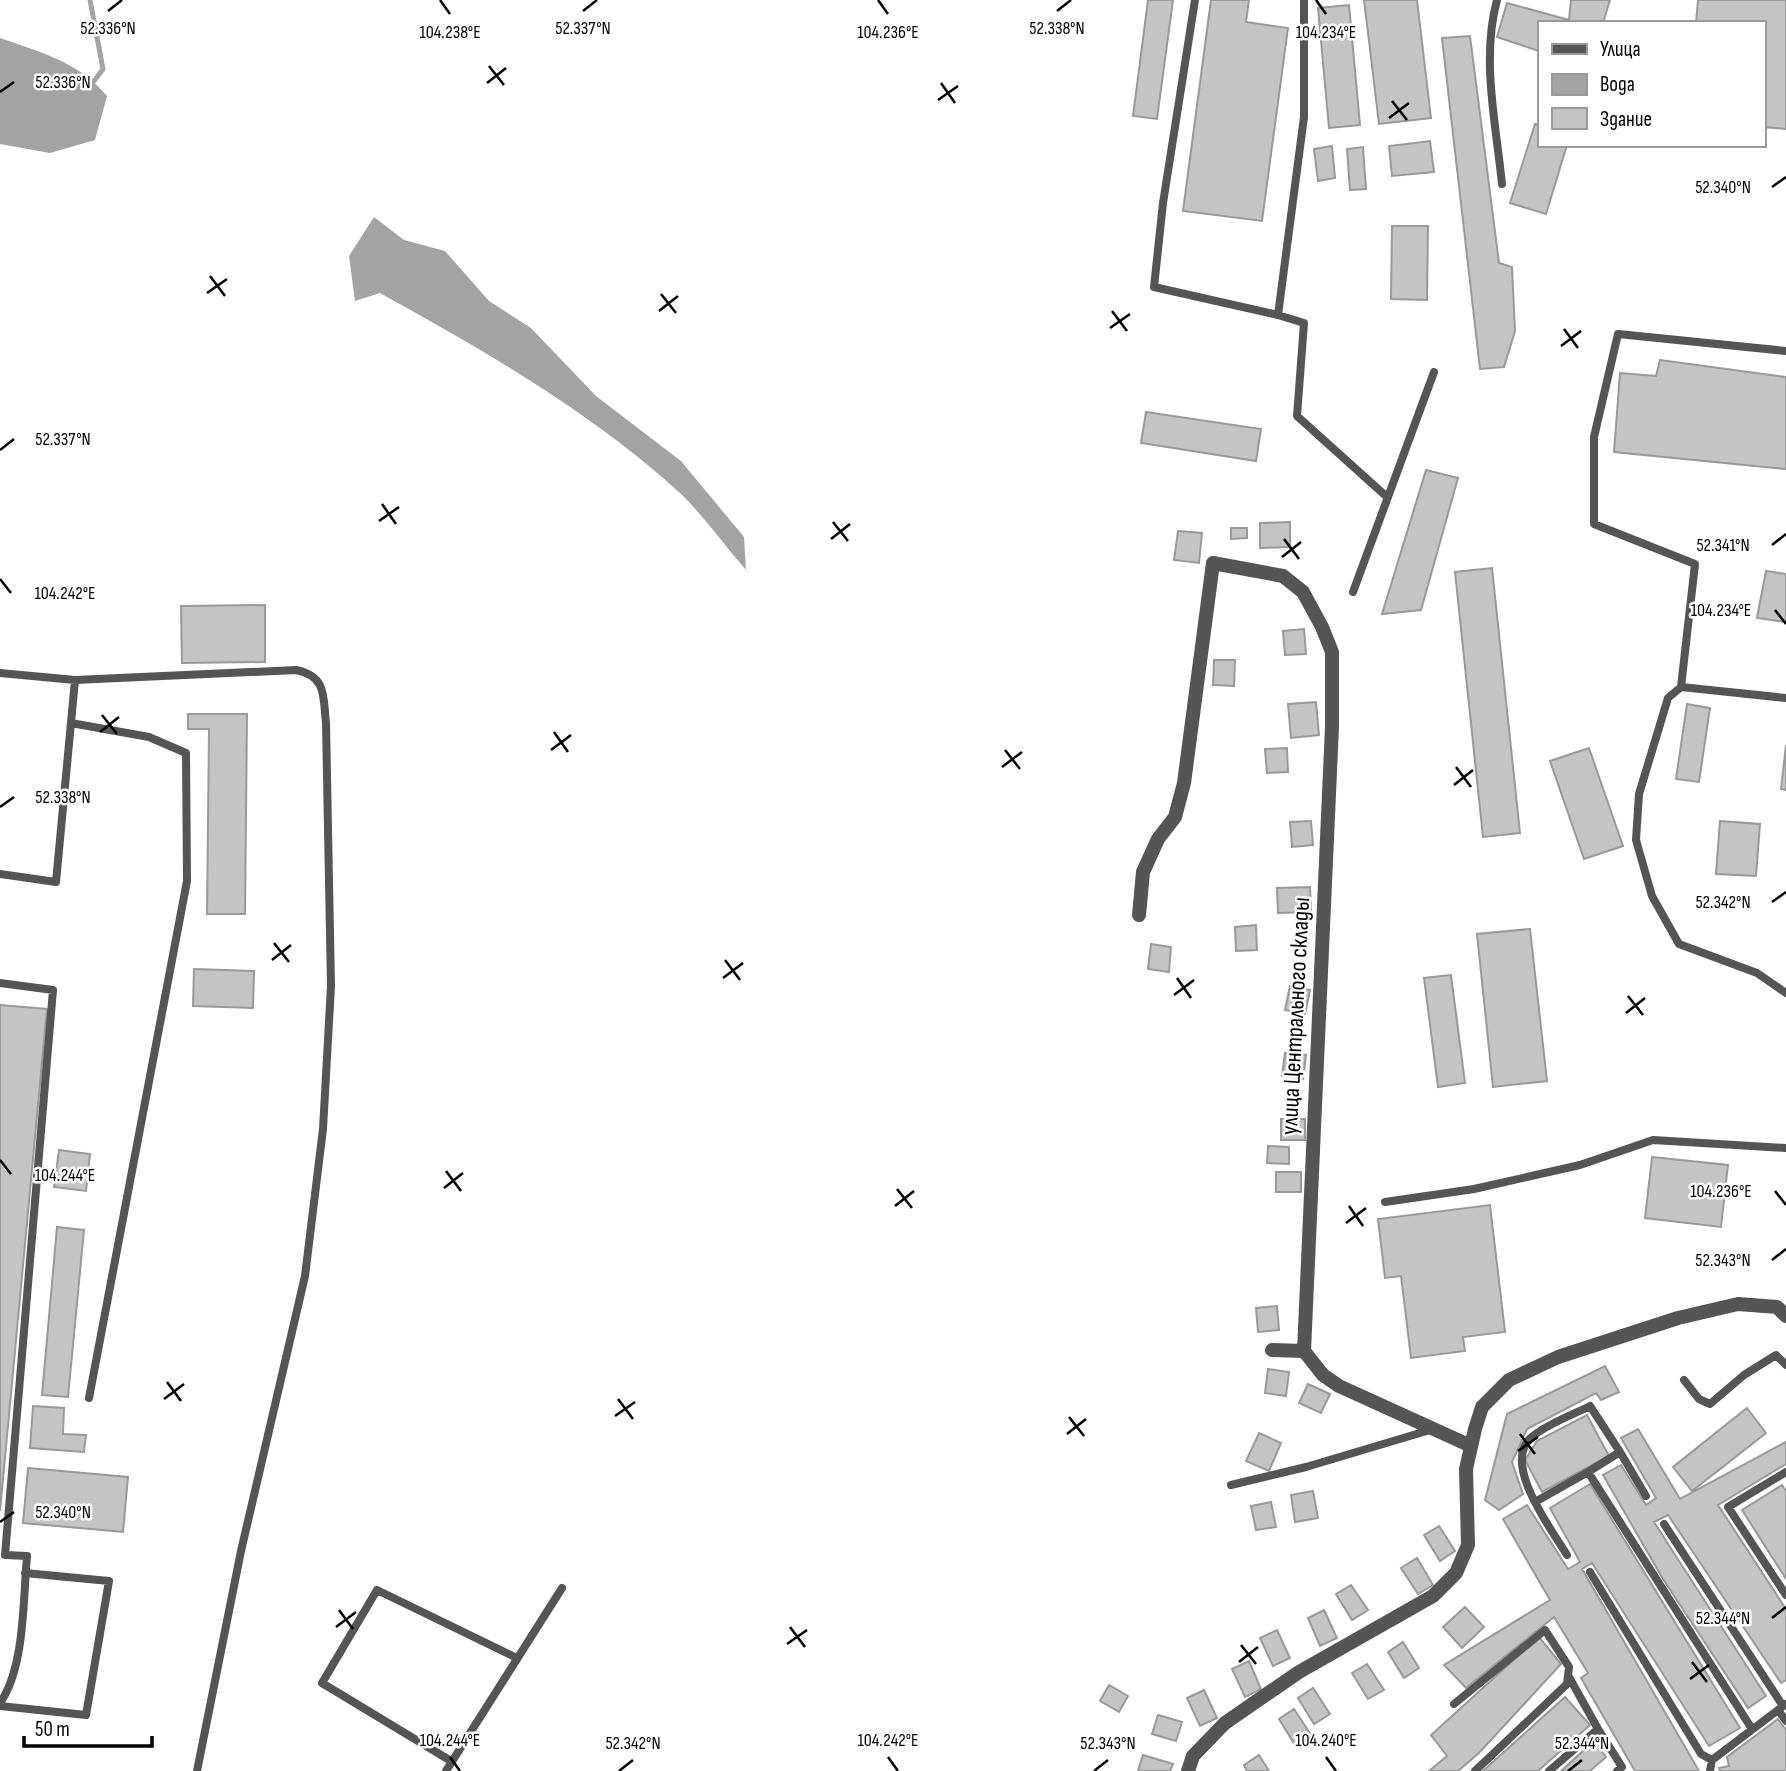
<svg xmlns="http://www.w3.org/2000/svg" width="1786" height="1771" viewBox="0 0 1786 1771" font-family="'Sofia Sans Condensed',sans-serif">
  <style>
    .water { fill: #a3a3a3 }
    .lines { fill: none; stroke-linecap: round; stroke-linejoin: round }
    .stream { stroke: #a3a3a3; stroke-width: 5 }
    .building { fill: #c4c4c4; stroke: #999; stroke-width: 2 }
    .service { stroke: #555; stroke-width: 8 }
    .minor { stroke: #555; stroke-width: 14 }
    .ticks { fill: none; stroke: #000; stroke-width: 2.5 }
    .labels { text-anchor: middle; stroke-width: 5; stroke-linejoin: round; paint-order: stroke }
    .street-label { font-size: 24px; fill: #000; stroke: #fff }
    .ticks-label { font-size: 18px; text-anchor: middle; fill: #000; stroke: #fff; stroke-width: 5; stroke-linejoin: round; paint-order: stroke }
  </style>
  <rect width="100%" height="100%" fill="#fff"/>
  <path class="water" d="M0,38C40,52 79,62 107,96L95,140L50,153L0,144Z
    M374,217L404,240L445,251L489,301L531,328L596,396L681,461L744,537L746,570C724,545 704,516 680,493C591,412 485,351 380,293L355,301L349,256Z"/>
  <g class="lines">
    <path class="stream" d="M90,0L103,69L94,81"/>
  </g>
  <path class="building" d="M1148,0H1173L1157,119L1133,116Z
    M1211,0H1249L1246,22L1288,28L1262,221L1183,211Z
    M1364,0H1417L1431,118L1379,124Z
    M1571,0H1610L1603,23H1539V51L1497,37L1507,3L1569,20Z
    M1698,0H1786V129L1763,127V23H1696Z
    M1349,5L1360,125L1329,128L1318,8Z
    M1470,36L1499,263L1512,267L1515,331L1504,367L1480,369L1442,38Z
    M1535,124L1539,125V145H1567L1546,214L1510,203Z
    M1430,141L1434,172L1392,176L1389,146Z
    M1332,146L1335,178L1318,181L1314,149Z
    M1363,147L1366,189L1350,190L1347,149Z
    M1392,226H1428L1427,300L1391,299Z
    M1660,360L1786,377V469L1614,452L1620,373L1656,376Z
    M1146,412L1261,429L1256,461L1141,443Z
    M1426,470L1458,478L1421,610L1382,614Z
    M1290,522V547L1260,548V523Z
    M1231,528H1247V538L1231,539Z
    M1178,531L1202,533L1199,563L1174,560Z
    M1492,568L1520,833L1483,837L1455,572Z
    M1766,571L1786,574V622L1757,618Z
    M265,605V662L182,663L181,606Z
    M1304,629L1306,654L1285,655L1283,631Z
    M1214,660H1235L1234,686L1213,685Z
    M1316,702L1319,735L1291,738L1288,704Z
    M1687,704L1710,708L1699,782L1676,779Z
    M188,714H247L245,914H207L209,729H188Z
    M1786,745V790L1781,789Z
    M1287,748L1288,772L1267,773L1265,749Z
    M1589,748L1623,846L1584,859L1550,761Z
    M1311,821L1313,845L1292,847L1290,822Z
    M1720,821L1760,824L1756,876L1716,874Z
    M1310,887L1311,912L1278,913L1277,888Z
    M1256,925L1257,950L1236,951L1235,927Z
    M1530,929L1547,1081L1493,1087L1477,934Z
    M1151,944L1171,947L1169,972L1148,969Z
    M194,969L254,971L253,1008L193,1006Z
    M1451,975L1465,1083L1438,1087L1424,978Z
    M1290,986L1310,990L1305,1014L1285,1010Z
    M0,1005L47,1009L0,1511Z
    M1285,1053L1306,1055L1303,1079L1282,1076Z
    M1281,1119H1305V1140H1281Z
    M1268,1146L1289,1147V1164L1267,1163Z
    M59,1150L90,1154L86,1191L54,1187Z
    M1652,1157L1728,1165L1721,1227L1645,1218Z
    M1276,1172H1301V1192H1276Z
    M1490,1205L1505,1332L1463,1337L1465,1351L1411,1358L1401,1276L1385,1278L1378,1219Z
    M57,1227L84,1230L68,1397L42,1395Z
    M1277,1306L1279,1330L1258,1332L1256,1308Z
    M1605,1366L1619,1392L1601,1400L1596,1393L1527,1429L1512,1462L1523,1494L1499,1510L1485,1500L1507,1414Z
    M1268,1369L1289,1372L1286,1396L1265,1393Z
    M1308,1384L1330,1394L1321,1413L1299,1403Z
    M33,1406L64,1408L63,1434L86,1435L84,1452L30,1448Z
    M1747,1408L1766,1433L1692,1491L1673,1467Z
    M1587,1415L1609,1456L1542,1492L1525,1460L1537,1441Z
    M1638,1429L1680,1499L1786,1442V1464L1718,1505L1786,1609V1680L1781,1683L1668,1515L1654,1522L1766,1696L1748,1708L1663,1579L1603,1475L1621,1465L1646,1505L1656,1498L1621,1438Z
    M1259,1433L1281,1443L1269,1471L1246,1461Z
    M28,1468L128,1477L123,1532L23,1523Z
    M1590,1484L1740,1728L1709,1746L1592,1563L1582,1569L1699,1771H1635L1581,1678L1588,1673L1554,1617L1466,1688L1444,1665L1550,1600L1503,1519L1527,1505L1568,1569L1580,1562L1550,1508Z
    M1782,1485L1786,1491V1579L1742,1510Z
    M1313,1491L1318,1518L1295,1522L1291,1495Z
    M1271,1502L1276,1527L1256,1530L1251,1506Z
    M1439,1526L1455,1551L1440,1561L1424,1535Z
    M1417,1558L1433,1585L1418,1594L1401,1568Z
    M1351,1585L1368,1610L1352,1620L1336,1594Z
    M1465,1607L1484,1627L1462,1648L1443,1627Z
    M1324,1610L1337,1638L1320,1646L1308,1618Z
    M1277,1630L1290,1658L1273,1666L1260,1638Z
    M1539,1637L1561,1664L1479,1753L1458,1771H1429L1447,1756L1431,1735Z
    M1403,1642L1419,1668L1404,1678L1388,1652Z
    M1249,1661L1261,1689L1245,1697L1232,1669Z
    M1367,1664L1384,1690L1368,1699L1352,1673Z
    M1109,1685L1128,1696L1119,1712L1100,1701Z
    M1313,1688L1330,1714L1314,1724L1298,1698Z
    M1204,1690L1217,1718L1200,1726L1187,1698Z
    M1565,1697L1590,1725L1538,1771H1483Z
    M1294,1709L1311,1735L1295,1745L1279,1719Z
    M1158,1715L1182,1722L1176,1741L1152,1734Z
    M1778,1719L1786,1730V1771H1720L1719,1768L1729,1766L1727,1757Z
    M1594,1741L1606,1757L1590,1771H1561Z
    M1143,1755L1173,1764L1170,1771H1138Z
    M1259,1755L1269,1771H1247L1244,1765Z"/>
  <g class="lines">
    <path class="service" d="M1195,0L1163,203L1154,287L1278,315L1304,323L1297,416L1387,497
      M1497,0C1481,59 1496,124 1502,184
      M1278,315L1304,117V0
      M1353,592L1434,372
      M0,673L75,680L296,670C327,676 323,697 326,723L331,986L323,1129L305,1276L241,1551L197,1771
      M1681,687L1695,564L1594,524V437L1618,334L1786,351
      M1786,698L1681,687L1668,698L1639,794L1636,840L1652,896L1679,944L1757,973L1786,993
      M71,723L149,737L186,753L187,881L89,1398
      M0,874L56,882L75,680
      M0,983L53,990L5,1555L27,1556C23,1599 25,1668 0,1703
      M1385,1202L1474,1189L1580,1165L1653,1140L1786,1148
      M1684,1380L1699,1399L1710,1404L1744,1375L1776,1355L1786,1365
      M1786,1472L1728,1507L1786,1595
      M1231,1485L1306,1467L1430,1430
      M1646,1496L1620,1452L1588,1472L1752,1729
      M1535,1502L1588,1472
      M1664,1524L1783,1706
      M1567,1555C1552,1530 1499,1461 1533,1436C1549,1423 1572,1415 1590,1406L1620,1452
      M1590,1572L1701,1754L1712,1760
      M1569,1677L1598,1729
      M1454,1704L1545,1630L1569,1667L1567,1684L1475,1771
      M0,1706L86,1715L109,1581L25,1573
      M1778,1710L1786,1721
      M451,1761L322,1683L377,1590L517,1658
      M446,1771L562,1588
      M1549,1771L1598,1729L1622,1767L1617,1771
      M1710,1771L1712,1760L1786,1704"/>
    <path class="minor" d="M1139,915L1143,872L1158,839L1175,817L1184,783L1213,563L1283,576L1303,592L1322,627L1332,652V727L1304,1351L1323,1375L1339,1386L1471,1446
      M1272,1350L1304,1351
      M1188,1771L1193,1756L1225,1723L1299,1672L1433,1596L1456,1573L1468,1545L1466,1469L1475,1429L1482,1407L1509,1380L1558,1357L1678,1318L1738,1304L1777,1307L1786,1316"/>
  </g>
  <path class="ticks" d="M440,0L450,14M878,0L888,14M1316,0L1326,14M108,11L122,0M583,11L597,0M1057,11L1071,0M489,66L504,85M487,83L506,68M941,83L955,103M0,92L14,82M938,100L958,86M1392,101L1407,120M1389,118L1409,103M1772,187L1786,177M210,276L225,296M207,293L227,279M661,294L676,313M659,311L678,296M1112,311L1127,331M1110,328L1130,314M1564,329L1578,348M1561,346L1581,331M0,450L14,439M382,504L396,524M379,521L399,507M833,522L848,541M831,539L850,524M1284,539L1299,559M1772,545L1786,534M1282,557L1301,542M0,579L11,593M1775,610L1786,624M102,715L117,734M100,732L119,717M554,732L568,752M551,750L571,735M1005,750L1020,769M1002,767L1022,752M1456,767L1471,787M1454,785L1473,770M0,807L14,797M1772,902L1786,892M274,943L289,962M272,960L291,945M725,960L740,980M723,978L743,963M1177,978L1191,998M1174,995L1194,980M1628,996L1643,1015M1626,1013L1645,998M0,1160L11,1174M446,1171L461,1191M444,1188L463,1173M897,1189L912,1208M1775,1191L1786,1205M895,1206L914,1191M1349,1206L1363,1226M1346,1223L1366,1208M1772,1260L1786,1249M167,1382L181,1401M164,1399L184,1384M618,1399L633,1419M615,1416L635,1402M1069,1417L1084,1436M1067,1434L1086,1419M1520,1434L1535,1454M1518,1451L1538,1437M0,1522L14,1512M339,1610L353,1629M1772,1618L1786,1607M336,1627L356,1612M790,1627L805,1647M787,1644L807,1630M1241,1645L1256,1664M1239,1662L1258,1647M1692,1662L1707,1682M1690,1679L1709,1665M450,1757L460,1771M888,1757L898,1771M1326,1757L1336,1771M619,1771L633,1760M1094,1771L1108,1760M1568,1771L1582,1760"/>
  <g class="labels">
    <g class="street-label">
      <text transform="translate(1295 1016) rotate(-87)" y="8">улица Центрального склады</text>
    </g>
  </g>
  <g class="ticks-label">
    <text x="108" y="34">52.336°N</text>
    <text x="583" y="34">52.337°N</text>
    <text x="1057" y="34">52.338°N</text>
    <text x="450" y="38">104.238°E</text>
    <text x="888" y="38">104.236°E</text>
    <text x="1326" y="38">104.234°E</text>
    <text x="63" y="88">52.336°N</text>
    <text x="1723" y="193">52.340°N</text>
    <text x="63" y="445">52.337°N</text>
    <text x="1723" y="551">52.341°N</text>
    <text x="65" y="599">104.242°E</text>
    <text x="1721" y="616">104.234°E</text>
    <text x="63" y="803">52.338°N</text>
    <text x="1723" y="908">52.342°N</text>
    <text x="65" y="1181">104.244°E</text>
    <text x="1721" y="1197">104.236°E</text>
    <text x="1723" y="1266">52.343°N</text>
    <text x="63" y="1518">52.340°N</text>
    <text x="1723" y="1624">52.344°N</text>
    <text x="450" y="1746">104.244°E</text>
    <text x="888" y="1746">104.242°E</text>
    <text x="1326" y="1746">104.240°E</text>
    <text x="633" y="1749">52.342°N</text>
    <text x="1108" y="1749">52.343°N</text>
    <text x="1582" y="1749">52.344°N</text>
  </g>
  <rect x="1538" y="21" width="228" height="126" fill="#ffffff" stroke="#999999" stroke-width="2"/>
  <rect x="1552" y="44" width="35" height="10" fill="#555555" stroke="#999999" stroke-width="2"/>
  <text x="1600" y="56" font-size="21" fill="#000000">Улица</text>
  <rect x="1552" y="74" width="35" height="21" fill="#a3a3a3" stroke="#999999" stroke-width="2"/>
  <text x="1600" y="91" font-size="21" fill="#000000">Вода</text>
  <rect x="1552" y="108" width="35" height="21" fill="#c4c4c4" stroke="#999999" stroke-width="2"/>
  <text x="1600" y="126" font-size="21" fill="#000000">Здание</text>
  <path d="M24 1736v10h128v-10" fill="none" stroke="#000000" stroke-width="3.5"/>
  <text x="35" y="1736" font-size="21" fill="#000000" stroke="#ffffff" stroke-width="5" paint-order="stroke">50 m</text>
</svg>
